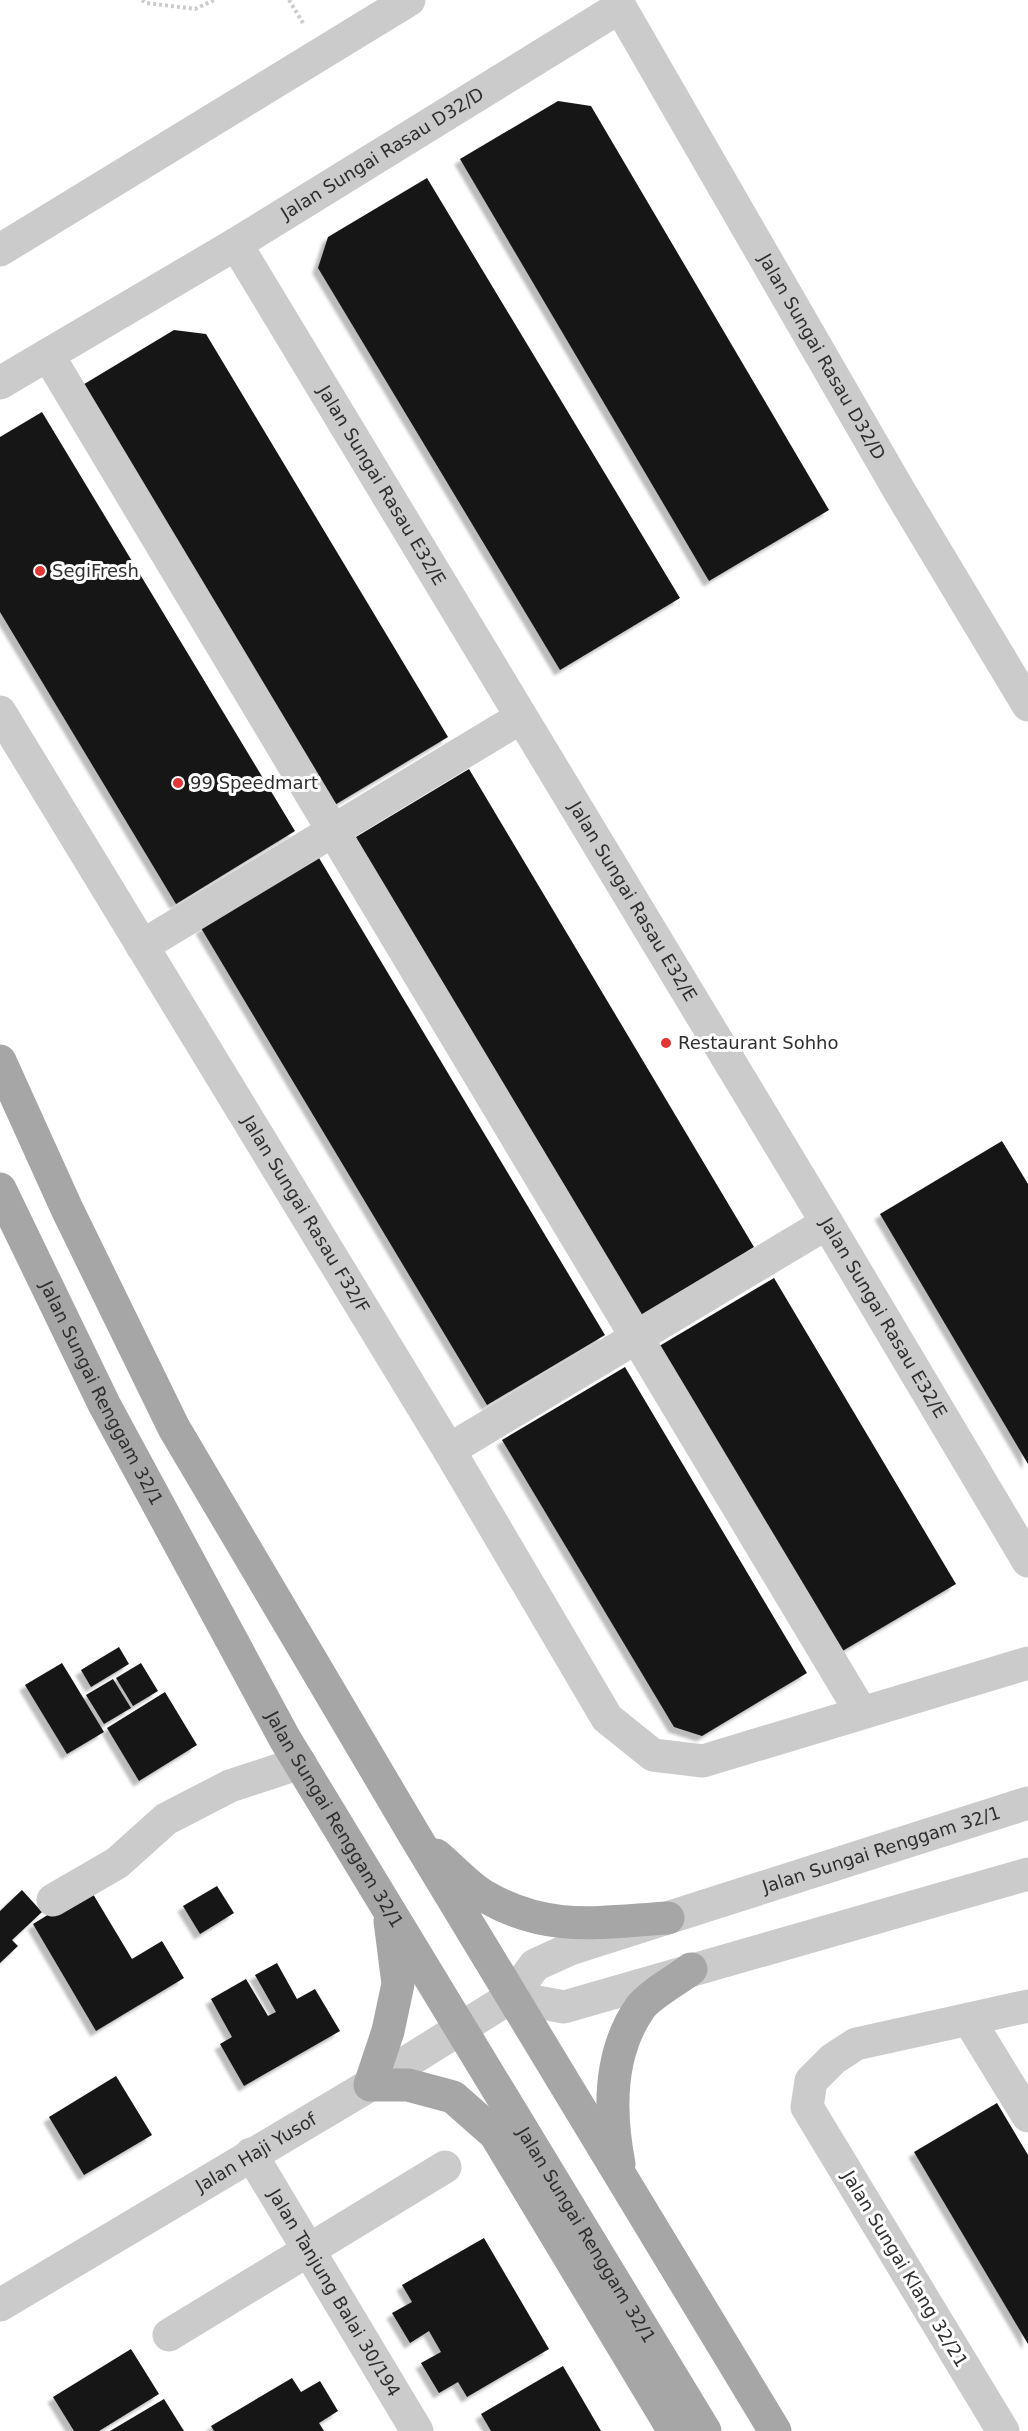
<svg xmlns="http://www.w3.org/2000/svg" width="1028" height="2431" viewBox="0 0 1028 2431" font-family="'DejaVu Sans',sans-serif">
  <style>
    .building { fill: #151515; filter: url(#shadow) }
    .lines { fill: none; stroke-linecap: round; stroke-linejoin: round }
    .path { stroke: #cbcbcb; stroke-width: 4; stroke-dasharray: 3 3; stroke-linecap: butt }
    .minor { stroke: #cbcbcb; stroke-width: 33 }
    .major { stroke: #a6a6a6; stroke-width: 33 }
    .poi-dot { fill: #e13536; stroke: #fff; stroke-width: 2 }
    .labels { text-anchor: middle; stroke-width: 6; stroke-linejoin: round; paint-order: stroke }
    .street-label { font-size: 18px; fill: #2e2e2e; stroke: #fff }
    .poi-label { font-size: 18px; fill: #2e2e2e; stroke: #fff; text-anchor: start }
  </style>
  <defs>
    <filter id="shadow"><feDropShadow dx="-5.5" dy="5.5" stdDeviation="1.5" flood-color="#0004"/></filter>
  </defs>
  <rect width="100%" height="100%" fill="#fff"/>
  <path class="building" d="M558,101L591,106L829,510L709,581L460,159Z
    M427,178L680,598L560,670L318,268L328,237Z
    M174,330L206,334L448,737L328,809L76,389Z
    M42,412L295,831L176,904L0,612V437Z
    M469,769L754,1247L637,1317L351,840Z
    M319,858L605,1335L487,1405L201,928Z
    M1002,1141L1028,1184V1464L880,1214Z
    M774,1278L956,1584L834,1656L651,1351Z
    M625,1367L807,1673L702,1736L674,1727L502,1440Z
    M119,1647L129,1664L91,1687L81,1670Z
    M62,1663L104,1732L67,1754L25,1685Z
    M141,1663L158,1691L133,1706L116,1678Z
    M113,1679L131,1708L104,1724L86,1695Z
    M165,1692L197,1745L139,1781L107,1728Z
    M217,1886L234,1913L200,1934L183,1906Z
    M90,1889L132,1959L162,1941L184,1978L96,2031L33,1924Z
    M22,1890L42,1912L12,1940L18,1946L0,1963V1911Z
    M277,1963L297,1999L315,1989L340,2031L244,2086L220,2044L232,2037L211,1999L246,1979L268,2016L276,2012L255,1975Z
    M116,2076L152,2135L84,2175L49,2117Z
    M997,2103L1028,2155V2344L914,2152Z
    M484,2238L549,2349L467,2397L458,2382L439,2393L421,2363L441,2352L429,2331L410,2343L392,2313L412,2302L402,2285Z
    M131,2349L159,2394L99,2431H74L53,2397Z
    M563,2366L601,2431H491L481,2414Z
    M292,2378L301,2392L320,2381L338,2411L319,2423L324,2431H214L211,2426Z
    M164,2399L184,2431H110Z"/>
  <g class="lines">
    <path class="path" d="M142,0L147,3L195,9L214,0
      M289,0L303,23"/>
    <g class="minor">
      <path id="s1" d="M616,0L900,492L1028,705"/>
      <path id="s2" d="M236,244L827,1223L1028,1561"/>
      <path d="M0,250L409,0"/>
      <path d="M48,355L861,1712"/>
      <path id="s3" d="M0,383L236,244L620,7"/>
      <path id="s4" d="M0,712L449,1450L607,1718L653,1755L703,1761L1028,1663"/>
      <path d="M142,946L520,718"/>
      <path d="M449,1450L827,1223"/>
      <path d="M53,1900L117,1863L166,1819L230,1786L300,1763"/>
      <path d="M511,1997L564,2007L1028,1874"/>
      <path d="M969,2020L1028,2116"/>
      <path id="s5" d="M251,2154L417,2431"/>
      <path id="s6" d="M0,2305L370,2085L511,1997L535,1965L570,1949L1028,1803"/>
      <path d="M169,2335L445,2167"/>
      <path d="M1003,2431L807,2107L811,2081L833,2059L856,2044L1028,2006"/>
    </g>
    <g class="major">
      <path d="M0,1061L67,1209L174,1428L415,1836L775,2431"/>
      <path id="s7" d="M0,1189L104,1404L285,1739L705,2431"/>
      <path d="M436,1855C452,1868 468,1887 486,1897C549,1933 600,1922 668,1918"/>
      <path d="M390,1921L398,1984L388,2031L370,2085H408L453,2097L495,2134L674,2431"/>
      <path d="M619,2164C609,2112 608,2054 640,2008C649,1995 677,1980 691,1969"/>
    </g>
  </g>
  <g class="poi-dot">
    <circle cx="40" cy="571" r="6"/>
    <circle cx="178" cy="783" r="6"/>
    <circle cx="666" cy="1043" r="6"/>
  </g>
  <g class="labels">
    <g class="street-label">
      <text dy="6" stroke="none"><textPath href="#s3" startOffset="446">Jalan Sungai Rasau D32/D</textPath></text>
      <text dy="6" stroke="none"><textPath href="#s1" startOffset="412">Jalan Sungai Rasau D32/D</textPath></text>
      <text dy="6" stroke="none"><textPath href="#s2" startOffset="282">Jalan Sungai Rasau E32/E</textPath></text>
      <text dy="6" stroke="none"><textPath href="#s2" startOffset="768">Jalan Sungai Rasau E32/E</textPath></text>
      <text dy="6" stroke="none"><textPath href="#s4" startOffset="588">Jalan Sungai Rasau F32/F</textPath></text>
      <text dy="6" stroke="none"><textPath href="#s2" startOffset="1254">Jalan Sungai Rasau E32/E</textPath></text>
      <text dy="6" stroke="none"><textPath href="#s7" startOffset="228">Jalan Sungai Renggam 32/1</textPath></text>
      <text dy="6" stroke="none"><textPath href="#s7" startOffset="714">Jalan Sungai Renggam 32/1</textPath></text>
      <text dy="6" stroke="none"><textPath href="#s6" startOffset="1002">Jalan Sungai Renggam 32/1</textPath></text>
      <text dy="6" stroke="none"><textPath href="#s6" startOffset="298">Jalan Haji Yusof</textPath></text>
      <text dy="6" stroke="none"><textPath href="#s7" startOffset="1200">Jalan Sungai Renggam 32/1</textPath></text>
      <text transform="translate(905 2269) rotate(59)" y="6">Jalan Sungai Klang 32/21</text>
      <text dy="6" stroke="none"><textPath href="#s5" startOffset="162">Jalan Tanjung Balai 30/194</textPath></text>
    </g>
    <g class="poi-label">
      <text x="52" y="577">SegiFresh</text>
      <text x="190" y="789">99 Speedmart</text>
      <text x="678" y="1049">Restaurant Sohho</text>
    </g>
  </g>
</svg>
